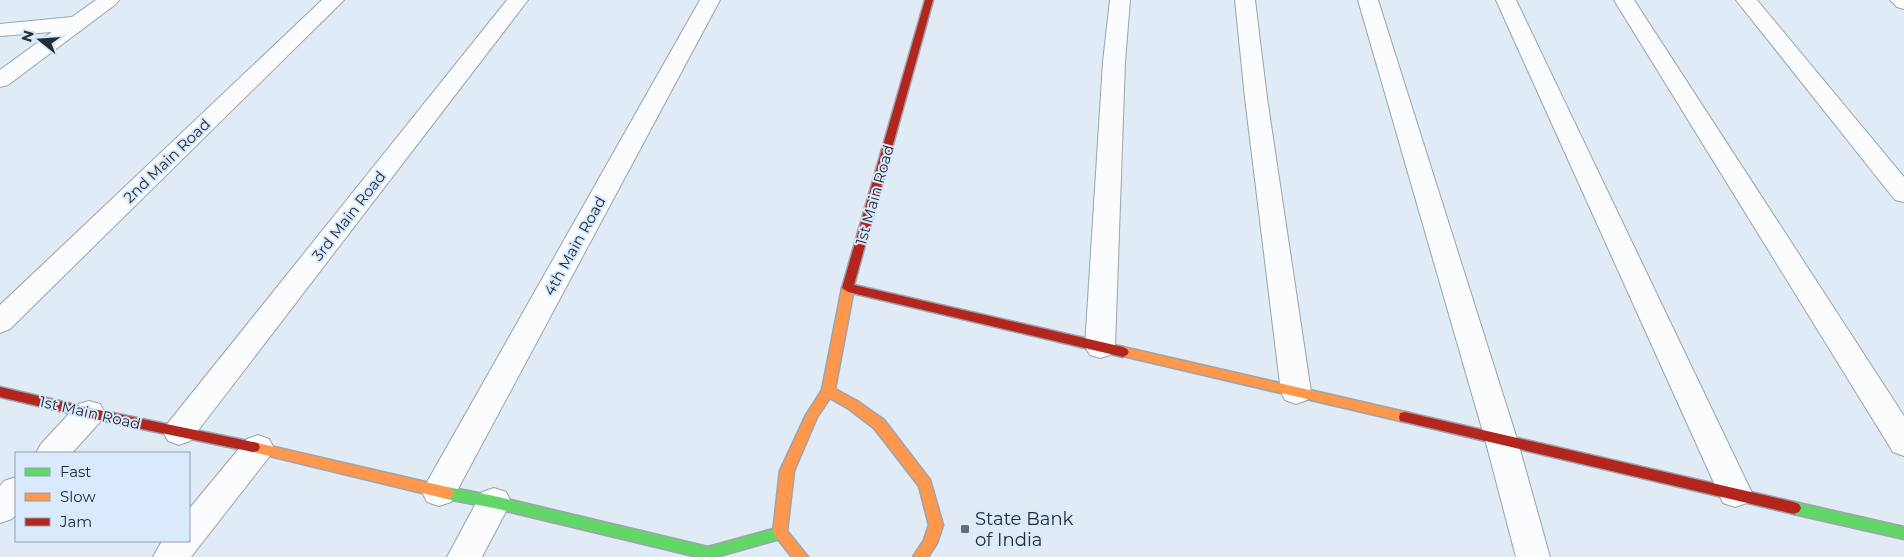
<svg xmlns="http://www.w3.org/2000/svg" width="1904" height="557" viewBox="0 0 1904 557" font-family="Montserrat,sans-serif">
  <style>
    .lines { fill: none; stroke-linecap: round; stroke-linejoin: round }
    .street-casing { stroke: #9ba3ac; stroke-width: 2 }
    .fast-casing { stroke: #9ba3ac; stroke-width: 3 }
    .slow-casing { stroke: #9ba3ac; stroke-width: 3 }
    .jam-casing { stroke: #9ba3ac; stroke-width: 3 }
    .street { fill: #fafcfe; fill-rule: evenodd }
    .fast { fill: #63d668; fill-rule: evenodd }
    .slow { fill: #ff974d; fill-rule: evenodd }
    .jam { fill: #b3261e; fill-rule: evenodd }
    .poi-dot { fill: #666f79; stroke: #d9eafe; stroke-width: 2 }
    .labels { text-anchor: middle; stroke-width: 4; stroke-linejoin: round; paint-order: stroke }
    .street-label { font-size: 15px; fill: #242c36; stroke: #d9eafe }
    .near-poi-label { font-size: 18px; fill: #242c36; stroke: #d9eafe; text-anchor: start }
  </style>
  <rect width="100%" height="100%" fill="#e1ebf6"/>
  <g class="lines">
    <g class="street-casing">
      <path id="street" d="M96,0H119L116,4L8,85L0,87V70L52,32L0,36V24L72,17Z
        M322,0H344L10,329L0,333V305Z
        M507,0H528L190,441L179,445L168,441L163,432L168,423Z
        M700,0H720L451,502L439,506L427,502L422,492L427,482Z
        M1110,0H1130L1125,62L1115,347L1110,355L1100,358L1090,355L1085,347L1103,62Z
        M1235,0H1255L1267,98L1311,392L1307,400L1296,404L1285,400L1281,392L1245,98Z
        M1358,0H1378L1517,439L1550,557H1516L1485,439Z
        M1496,0H1516L1752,493L1747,503L1735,507L1723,503Z
        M1614,0H1634L1904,416V456L1893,452Z
        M1736,0H1757L1904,177V202L1895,200Z
        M1890,0H1904V9L1897,7Z
        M89,401L100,404L105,413L100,422L72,453H36L41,444L78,404Z
        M258,435L269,439L274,448L269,457L191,557H153L162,541H189V509L247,439Z
        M16,477V514L12,519L0,523V486L4,481Z
        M494,488L506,492L511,502L482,557H447L482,492Z"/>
    </g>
    <g class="fast-casing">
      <path id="fast" d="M447,487L494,496L708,547L780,527L785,529L787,533L785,537L780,539L716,557H698L494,508L447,499L442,497L440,493L442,489Z
        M1794,502L1904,527V539L1794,514L1789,512L1787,508L1789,504Z"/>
    </g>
    <g class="slow-casing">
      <path id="slow" d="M848,284L854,288L835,389L857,401L884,420L930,480L943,525L937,543L928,557H913L924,540L929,525L919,486L874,428L849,409L830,398L817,417L794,471L787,531L808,557H792L773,533L780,471L806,415L822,390L842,288Z
        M1123,347L1405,412L1410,413L1411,417L1410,421L1405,422L1119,355L1117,352L1119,349Z
        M253,442L447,487L452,489L454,493L452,497L447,499L253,452L248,451L246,447L248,443Z"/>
    </g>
    <g class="jam-casing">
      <path id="jam" d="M925,0H933L854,285L1123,347L1127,349L1129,352L1127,355L1123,357L848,292L842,288Z
        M0,387L89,408L253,442L258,443L260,447L258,451L253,452L89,418L0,397Z
        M1405,412L1794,502L1799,504L1801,508L1799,512L1794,514L1405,422L1400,421L1399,417L1400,413Z"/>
    </g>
    <use href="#street" class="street"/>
    <use href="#fast" class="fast"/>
    <use href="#slow" class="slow"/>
    <use href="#jam" class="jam"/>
  </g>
  <rect class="poi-dot" x="960" y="524" width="10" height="10" rx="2.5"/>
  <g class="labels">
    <g class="street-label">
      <text transform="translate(167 161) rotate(-44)" y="5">2nd Main Road</text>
      <text transform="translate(875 195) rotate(-74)" y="5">1st Main Road</text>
      <text transform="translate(349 216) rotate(-52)" y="5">3rd Main Road</text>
      <text transform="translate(575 246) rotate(-61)" y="5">4th Main Road</text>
      <text transform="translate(90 413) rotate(13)" y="5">1st Main Road</text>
    </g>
    <g class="near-poi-label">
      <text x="975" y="525">State Bank<tspan x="975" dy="21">of India</tspan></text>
    </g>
  </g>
  <rect x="15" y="452" width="175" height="90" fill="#d9eafe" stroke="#919eae"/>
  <rect x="25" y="468" width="25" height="8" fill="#63d668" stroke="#919eae"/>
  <text x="60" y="477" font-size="15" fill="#242c36">Fast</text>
  <rect x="25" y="493" width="25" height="8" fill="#ff974d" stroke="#919eae"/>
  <text x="60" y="502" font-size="15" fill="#242c36">Slow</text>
  <rect x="25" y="518" width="25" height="8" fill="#b3261e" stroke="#919eae"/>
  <text x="60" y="527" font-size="15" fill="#242c36">Jam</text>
  <g transform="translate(40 40) rotate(287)" stroke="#d9eafe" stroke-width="4" paint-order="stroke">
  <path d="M0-4L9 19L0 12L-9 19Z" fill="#242c36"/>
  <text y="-8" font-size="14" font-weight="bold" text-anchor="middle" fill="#242c36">N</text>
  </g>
</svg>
